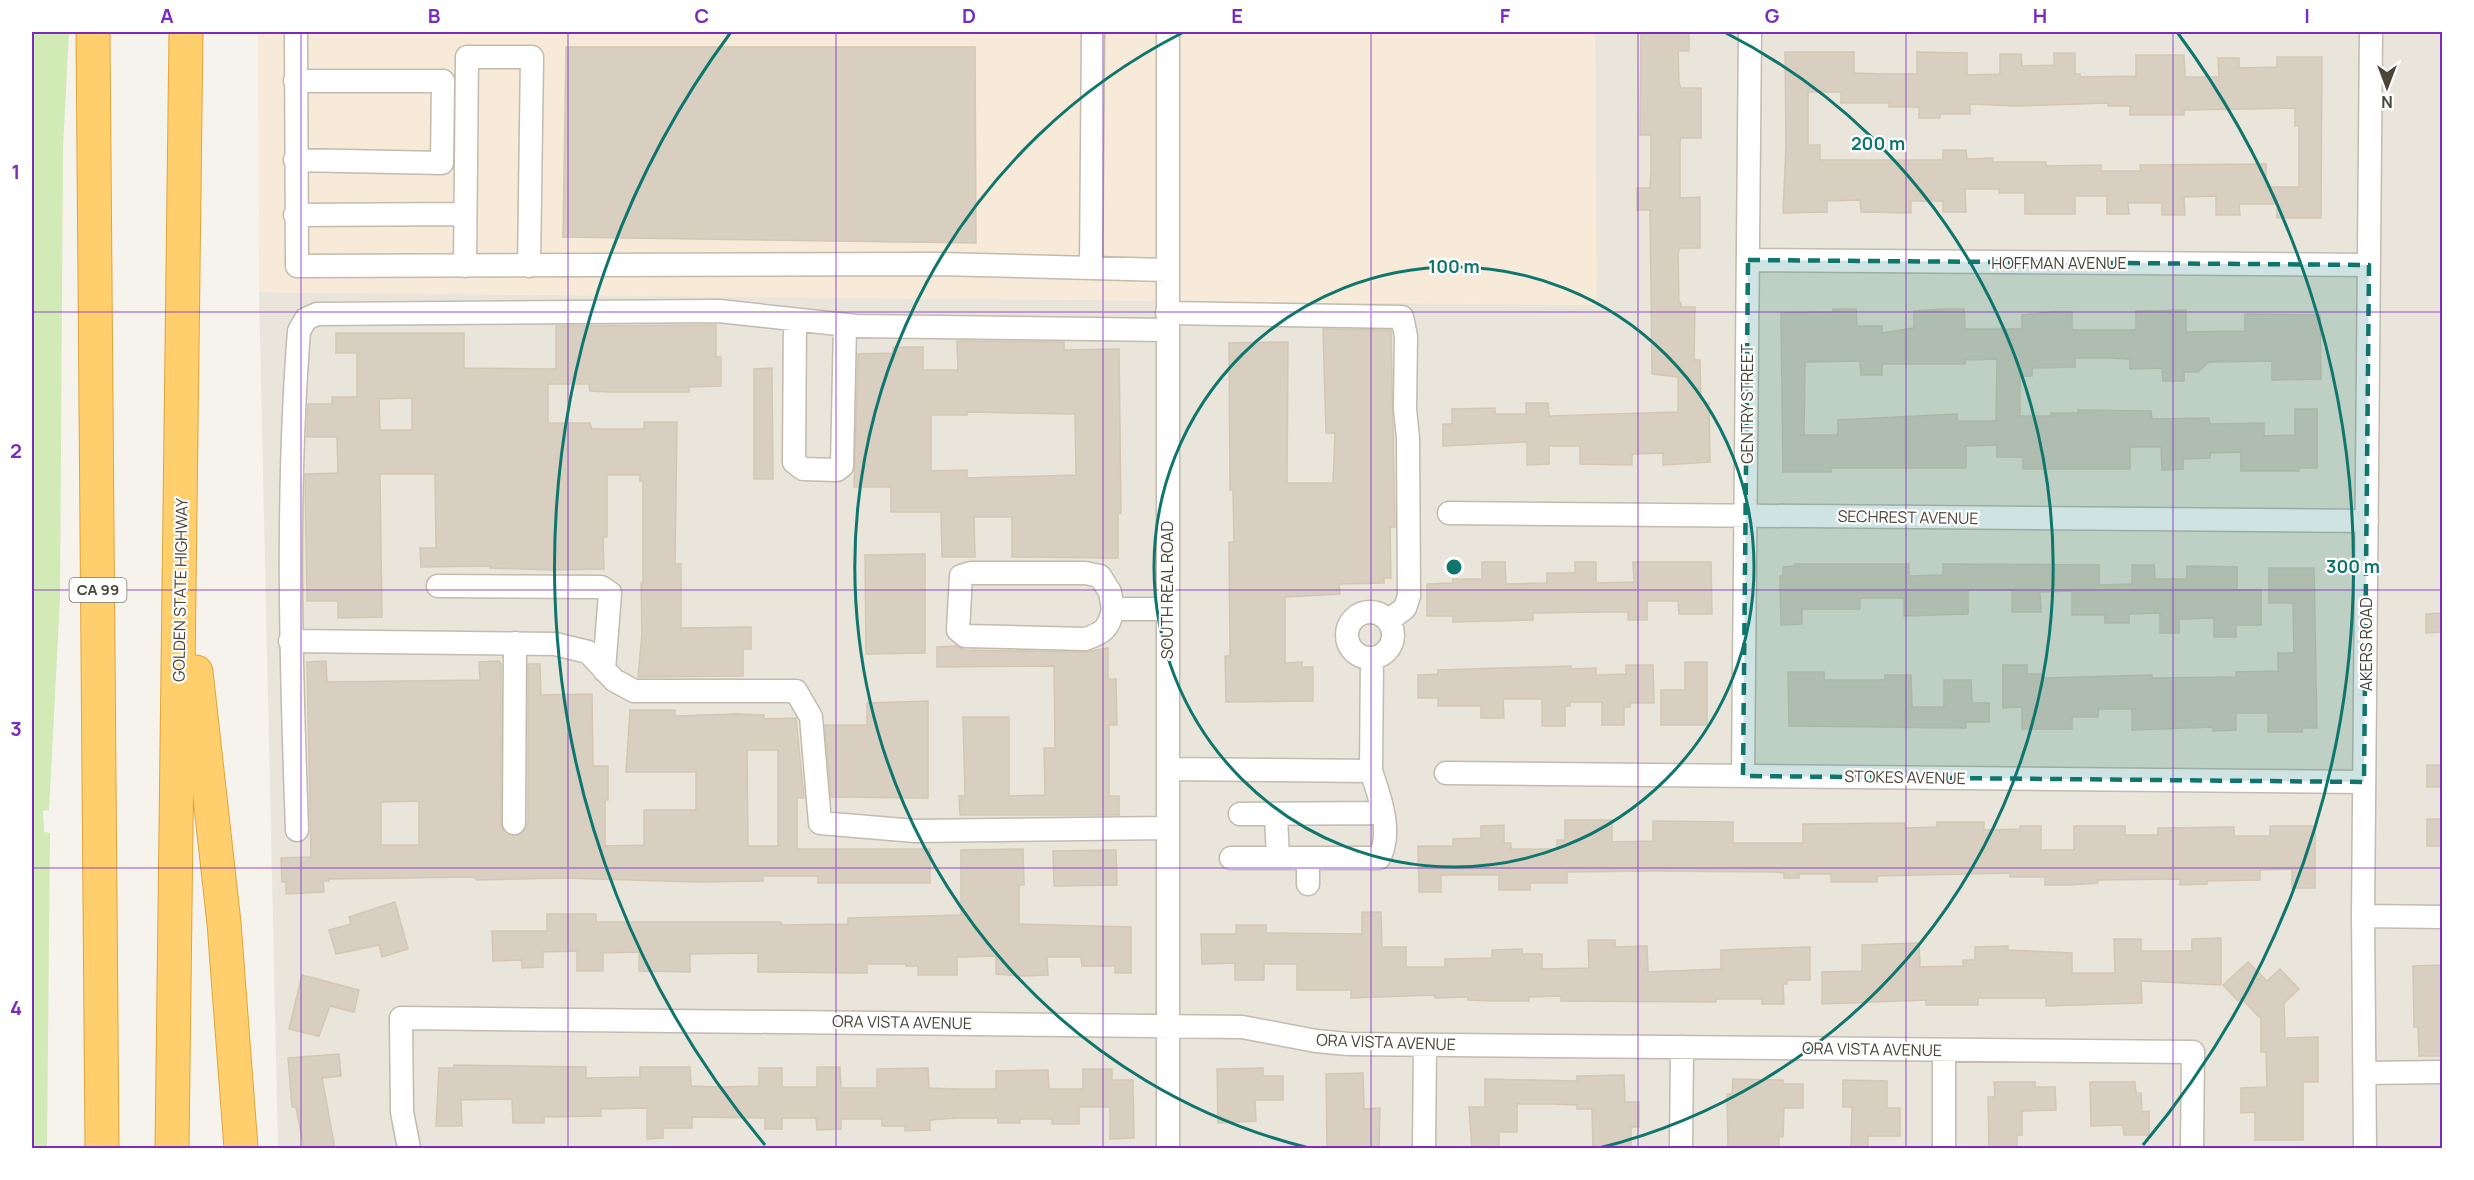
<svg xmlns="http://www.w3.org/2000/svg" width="2474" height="1180" viewBox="0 0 2474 1180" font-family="Manrope,sans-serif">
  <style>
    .residential { fill: #eae5da }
    .commercial { fill: #f7ead8 }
    .green { fill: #d2eab5 }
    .building { fill: #d8cfc1; stroke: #d3c7b4; stroke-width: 1.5; fill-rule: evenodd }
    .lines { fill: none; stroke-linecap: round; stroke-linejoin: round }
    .minor-casing { stroke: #c2bbae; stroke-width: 25 }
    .highway-casing { stroke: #e0a43c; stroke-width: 35 }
    .minor { stroke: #fff; stroke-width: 22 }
    .highway { stroke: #ffcf6e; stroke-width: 33 }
    .marked { fill: #0f766e; fill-opacity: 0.2; stroke: #0f766e; stroke-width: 4.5; stroke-dasharray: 12 8; stroke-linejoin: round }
    .grid { fill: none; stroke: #7b2cbf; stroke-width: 1.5; stroke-opacity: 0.55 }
    .ring { fill: none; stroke: #0f766e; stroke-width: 3 }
    .labels { text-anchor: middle; stroke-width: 4.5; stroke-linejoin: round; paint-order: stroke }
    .shield { fill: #fff; stroke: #817c74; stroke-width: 1.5 }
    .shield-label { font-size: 15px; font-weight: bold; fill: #4b4439 }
    .street-label { font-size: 16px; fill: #4b4439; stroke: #fff }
    .centre { fill: #0f766e; stroke: #fff; stroke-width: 3 }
    .ring-label { font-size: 18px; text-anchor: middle; font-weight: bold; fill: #0f766e; stroke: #fff; stroke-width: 4.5; stroke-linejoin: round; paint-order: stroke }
    .neatline { fill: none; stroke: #7b2cbf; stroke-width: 2 }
    .grid-label { font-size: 20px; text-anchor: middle; font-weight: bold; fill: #7b2cbf }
  </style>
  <rect width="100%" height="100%" fill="#f6f3ec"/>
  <path class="residential" d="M1595,32H2442V1148H278L259,292L1596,305Z"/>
  <path class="commercial" d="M258,32H1595L1597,305L259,292Z"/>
  <path class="green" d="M32,32H69L63,148L60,599L49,810L43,811L44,832L50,833L47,1148H32Z"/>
  <path class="building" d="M1641,32H1689V51H1678L1679,83L1681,88H1701V138H1681L1680,142V198L1700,197V248H1680L1678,253L1679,303H1681V307H1695L1694,360H1700L1701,403H1709L1710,462L1663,465V453L1632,454V465L1580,464V446H1549V464L1527,465V442L1443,446V424H1452V409L1495,408V414H1526V403H1548L1549,416L1678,412V377L1652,374L1650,210H1637V188H1650L1651,170V135H1640Z
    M566,47H975L976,243L563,237Z
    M1785,52H1854V73L1885,74H1917V52L1967,53V75L2000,74V54H2021L2022,66L2054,65V53H2075V74H2080V77L2136,76V55H2184L2185,77H2219L2218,58H2239V68L2277,67V57H2322L2321,218H2277V204H2239L2240,215H2216V196L2184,197L2185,215H2162V203H2128L2129,214H2107V196H2075V214H2025V193H1999V189H1965L1966,212H1943V201H1911V213L1861,212L1860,200L1827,201V212L1783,213L1786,145ZM1808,92H1841V103H1889V107H1919V118H1940V114H1970V104L2017,106L2108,103V106H2130V115H2184V110L2295,108V126H2299V187H2266V164L2140,165L2141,171H2101V165L2046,166V162H1993V158L1967,159L1966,150H1943V160H1820V145H1808Z
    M1833,309H1856L1857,326H1882V333L1914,328V311L1942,309H1964L1965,329H2022V315L2053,312H2072V330H2136V311L2186,310V332L2245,331V314L2320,315L2321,379L2272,380V361L2209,362L2198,372H2184V381H2163L2162,368L2130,369V359L2109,358H2075V367L2032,368V376H2020V416H2052L2051,413H2078V410L2151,411L2152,419L2209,418L2210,424L2264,423V436L2295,435V409H2317V468H2299V471H2241V452L2210,453V458L2183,459V469L2162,470L2161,447H2130V469H2023V457H1997V445L1966,446V468H1831V472H1783L1781,313L1833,312ZM1997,359L1996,421H1957V414L1838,420V435H1804L1805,362L1860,361L1861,375H1882V364H1965V360Z
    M716,325V357H721V386L689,387V392H609L590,391L589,384H548V423H590L592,429H644V422H677L675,564H681V628L751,627V649H743V676L638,677L642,633L641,583H643V481H640V475H607V537H603L604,569L554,570L490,568V566L421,567L420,548H436L435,474H380L382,617L338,618V601H307L305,474L338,473L337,437H307L308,404H332V397H357V353H336V333H464V368L556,369V326ZM412,398V430H380L379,399Z
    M1323,329L1391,330L1395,527H1390L1391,578H1384V583L1339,584L1340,594L1285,597V663L1302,662V667H1313V701L1226,702L1225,656H1230L1229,542H1234L1233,490H1230L1229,343L1288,342L1287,483H1333L1335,433H1326Z
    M957,341L1064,342V350L1119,349L1121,513H1118V558L1012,557V517H974L975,557H942L941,512H891V487H854L858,354L893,353V347H923V370H958ZM967,412L1075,414L1076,475L967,478V470L931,471V415H967Z
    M772,368L773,479H754V369Z
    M925,554V653L866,654L865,555Z
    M1482,562H1505L1506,584L1547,583V573H1575V562H1596V583L1634,582L1633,562H1711L1712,614H1679L1678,601H1647V620H1628V612H1604L1533,613V620L1453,622V616H1427V584L1453,583V579H1482Z
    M1795,564H1909V576L1943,575V564L2099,565V585L2132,584V565H2154L2155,579H2187V566L2237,567V590H2261V625H2236V637H2214V618L2179,619V633H2160V613L2129,614V623H2105V615H2072V591L2040,592L2041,612H2012V590H1968V614L1904,616V598H1860V609H1802V624L1781,625L1780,576H1783V567L1795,566Z
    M2269,568H2314L2317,728H2302V732H2268V713H2236V730L2213,731V727L2132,730V709H2098V717H2072V729H2022V707L2003,708V665H2027V674H2044V678L2152,675V678L2236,677V672L2278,671V653H2294L2293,603H2269Z
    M2442,613V632L2426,633V614Z
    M957,646L965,650L1085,652L1108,648V679H1116L1117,725H1109V796H1119V815H960L959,796H965L963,717H1009V796L1045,795L1044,748H1055L1054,666L937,667V647Z
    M326,661L327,682L480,680L479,662L499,661L501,664V823L503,830L513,836L521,834L528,823V664H540L541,695L592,694L593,766H608V800H605V846L644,845V810H696V772H626L630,710H675V716L736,714L764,715V719L796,718L804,798H797V849H930V883H818V876H763V881L700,882L561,878L477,880L474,877L329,879V881H323L324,892L286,894V882H282L281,858L311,857L307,662ZM747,750H778V846H748ZM419,801V845H381V802Z
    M1685,662H1707V725H1661V690H1685Z
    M1626,665H1653L1654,703H1630V707H1624V725H1602V702H1570V706H1565V726H1542V699H1503L1504,718H1481V706H1438V698H1418V675L1438,674V670L1571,666V669L1596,668V675L1626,674Z
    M1788,672H1824V680H1885V675H1911L1912,707H1944V680H1971L1972,703H1989V722H1966V728L1789,726Z
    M928,701V798L831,797L825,725H867V703Z
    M2427,765H2442V787H2427Z
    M2427,819H2442V846H2427Z
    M1565,820H1612V842L1653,841V821L1733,822V843H1803V824L1905,823V828L1937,827V822H1984V830L2020,829V826H2041V850H2074V826H2125V835H2158V828L2234,827V836H2270V826H2315V888H2292V869L2260,870V880L2207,881V884L2180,885V879L2097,880L2098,883L2070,885H2045V877H2010V873L1877,876V882H1831V874H1799V878H1784V873L1774,872L1654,871L1567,872V883H1530V890H1499V875H1441V892H1419L1418,846H1453V839L1481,838V826L1504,825V843H1511V849H1557V840H1565Z
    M1023,849L1024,885H1019V924L1131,927V973H1115V966H1082L1081,957H1047L1048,975L1023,976L996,974V956L957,957V975H918V966H906V964H867V973L758,972V953L690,954V972L639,971V952L603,953V971H577V951L543,952V967L522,968V960L493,961L492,931H547V914H596V922H781V925L848,924V918L961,915V850Z
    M1116,850L1117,885L1054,886L1053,851Z
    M395,902L408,949L382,957L379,945L336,954L329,930L351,924L349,917Z
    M1362,912H1381L1382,947H1406V967H1445V959L1492,958V950L1522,949V954H1542V969L1589,968L1588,940H1615V947L1647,946L1648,972L1721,969V950L1810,947V980H1787V984H1783L1784,1004H1762V999H1716V1002L1561,1001V996L1529,997V1001H1493L1468,1000V997L1435,998V995L1351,998V990H1297V964H1264V980H1235V963L1202,964L1201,934H1236V925H1266V933L1362,934Z
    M2221,938V985L2141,981L2142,1003L2046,1006V998H1978V1005H1926V1000L1822,1004V972L1862,971V945L1919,943L1920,967L1963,966V960H1975V947L2008,946V950L2072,953V973H2115L2114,939H2141V951H2192V939Z
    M2248,962L2267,981L2280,969L2299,989L2284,1003L2285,1038L2318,1037V1082H2303V1140H2255V1112L2241,1113V1088L2267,1087L2266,1052H2261V1019L2241,998L2238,1001L2223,985Z
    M2442,965V1056H2419L2418,1027H2414L2413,966Z
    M302,975L359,990L354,1012L330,1006L319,1036L289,1029Z
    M339,1054L341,1076L322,1078L335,1149H304L296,1107H292L288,1058Z
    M454,1065L586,1067V1078L640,1077V1067H690L691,1086L718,1087L759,1086V1068H782V1087H817V1067H840L841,1088H877V1069L928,1068L929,1088L956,1089H996V1071L1048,1070L1049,1089H1083V1069H1112V1080H1133L1134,1138L1110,1139V1107H1079V1124H1052V1119H1020V1123H998V1118H956L930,1120V1130L905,1131V1126H882V1119H841V1129L817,1130L816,1118H782V1129H765V1118L692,1117V1128H663V1138L647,1139V1108L601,1109V1116L544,1117V1123H513L512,1099L461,1100L462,1126H436L439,1068H454Z
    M1263,1068V1076H1283V1100H1255L1256,1121L1218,1123L1217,1069Z
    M1363,1073L1364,1109L1380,1108L1379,1149H1327L1326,1074Z
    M1624,1075L1625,1102H1639V1127H1631V1149H1593L1592,1109H1577V1105L1552,1104H1517V1132H1499V1149H1472L1469,1107H1485V1079L1577,1081V1076Z
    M1733,1079L1783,1080V1084H1803V1108H1784L1783,1137L1779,1136V1149H1728L1727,1094H1732Z
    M1843,1080L1887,1081V1108H1900V1136H1868V1149H1851L1852,1107H1843Z
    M1994,1082H2035V1087H2055L2056,1110L2022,1111V1135H2017V1149H1989L1988,1097H1995Z
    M2090,1082H2135L2136,1093H2141L2142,1112L2149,1111V1135H2124L2123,1125L2091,1126Z"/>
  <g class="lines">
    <g class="minor-casing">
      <path id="minor" d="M296,32L297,266L939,264L1167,270
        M1168,32V1148
        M295,160L442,163L443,81H295
        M295,215L465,214
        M1748,260L2369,265
        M465,266L467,57H532L529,266
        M1091,267L1093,32
        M1167,313L1402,317L1406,336L1405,409L1408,438L1409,596L1405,608L1388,621
        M795,320L794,462L803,469L837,470L842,466L845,325
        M1449,513L2367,521
        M438,586L601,587L610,593L604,670
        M1113,609C1109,629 1103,633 1085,639L965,636L958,630L961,576L971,573H1085L1100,576L1110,592L1113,609H1167
        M1347 635a23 23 0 1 1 46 0a23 23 0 1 1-46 0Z
        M290,641L555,644L588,652L614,680L634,691H796L811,717L820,823L915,831L1168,828
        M1168,769L1371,771L1372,658
        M1446,773L2364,782
        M1743,776L1750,32
        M1240,814L1383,813
        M1276,815L1278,858
        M514,823L515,643
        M297,830C291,664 286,497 299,331L306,319L317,314L719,311L856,326L1167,330
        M1231,858H1379C1393,833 1380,797 1371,771
        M1308,858V884
        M2363,916L2442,917
        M2365,1073L2442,1072
        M409,1148L402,1112L401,1018L1242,1027L1316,1041L1348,1044L2193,1052L2192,1148
        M1424,1148L1425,1045
        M1681,1148L1682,1047
        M1944,1148V1050
        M2365,1148L2363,916L2371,32"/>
    </g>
    <g class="highway-casing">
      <path id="highway" d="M93,32L102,1148
        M196,672L224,923L241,1148
        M172,1148L186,32"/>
    </g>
    <use href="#minor" class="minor"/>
    <use href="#highway" class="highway"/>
  </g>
  <path class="marked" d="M1748,260L2369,265L2364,782L1743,776Z"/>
  <path class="grid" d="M301,32V1148M568,32V1148M836,32V1148M1103,32V1148M1371,32V1148M1638,32V1148M1906,32V1148M2173,32V1148M32,312H2442M32,590H2442M32,868H2442"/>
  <g class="ring">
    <circle cx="1454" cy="567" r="300"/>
    <path d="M1309 1148A599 599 0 0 1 1182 33M1726 33A599 599 0 0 1 1599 1148"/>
    <path d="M765 1145A899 899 0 0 1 731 32M2177 32A899 899 0 0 1 2143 1145"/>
  </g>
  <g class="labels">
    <rect class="shield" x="69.5" y="578" width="57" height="24" rx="4.5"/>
    <g class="shield-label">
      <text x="98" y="595">CA 99</text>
    </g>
    <g class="street-label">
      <text x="2059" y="269">HOFFMAN AVENUE</text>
      <text transform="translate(1747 404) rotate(-90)" y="6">GENTRY STREET</text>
      <text transform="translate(1908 517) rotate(1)" y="6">SECHREST AVENUE</text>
      <text transform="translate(180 590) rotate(-89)" y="6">GOLDEN STATE HIGHWAY</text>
      <text transform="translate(1167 590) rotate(-90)" y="6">SOUTH REAL ROAD</text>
      <text transform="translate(2366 644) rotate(-90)" y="6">AKERS ROAD</text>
      <text transform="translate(1905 777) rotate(1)" y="6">STOKES AVENUE</text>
      <text transform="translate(902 1022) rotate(1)" y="6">ORA VISTA AVENUE</text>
      <text transform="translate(1386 1042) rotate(2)" y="6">ORA VISTA AVENUE</text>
      <text transform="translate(1872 1049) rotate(1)" y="6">ORA VISTA AVENUE</text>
    </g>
  </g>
  <circle cx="1454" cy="567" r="9" class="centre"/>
  <g class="ring-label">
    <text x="1878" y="150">200 m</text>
    <text x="1454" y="273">100 m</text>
    <text x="2353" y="573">300 m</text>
  </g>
  <rect width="2474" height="1180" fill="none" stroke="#ffffff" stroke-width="66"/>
  <g transform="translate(2387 87) rotate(180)" stroke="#ffffff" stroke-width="4.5" paint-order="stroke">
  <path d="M0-4.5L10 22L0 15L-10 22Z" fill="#4b4439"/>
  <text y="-9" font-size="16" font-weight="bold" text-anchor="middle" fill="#4b4439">N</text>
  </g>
  <rect x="33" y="33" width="2408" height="1114" class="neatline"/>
  <g class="grid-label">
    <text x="167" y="23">A</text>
    <text x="434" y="23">B</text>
    <text x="702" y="23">C</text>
    <text x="969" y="23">D</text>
    <text x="1237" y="23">E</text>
    <text x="1505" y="23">F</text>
    <text x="1772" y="23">G</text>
    <text x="2040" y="23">H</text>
    <text x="2307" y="23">I</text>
    <text x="16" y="179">1</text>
    <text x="16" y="458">2</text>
    <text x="16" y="736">3</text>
    <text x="16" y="1015">4</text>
  </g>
</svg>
